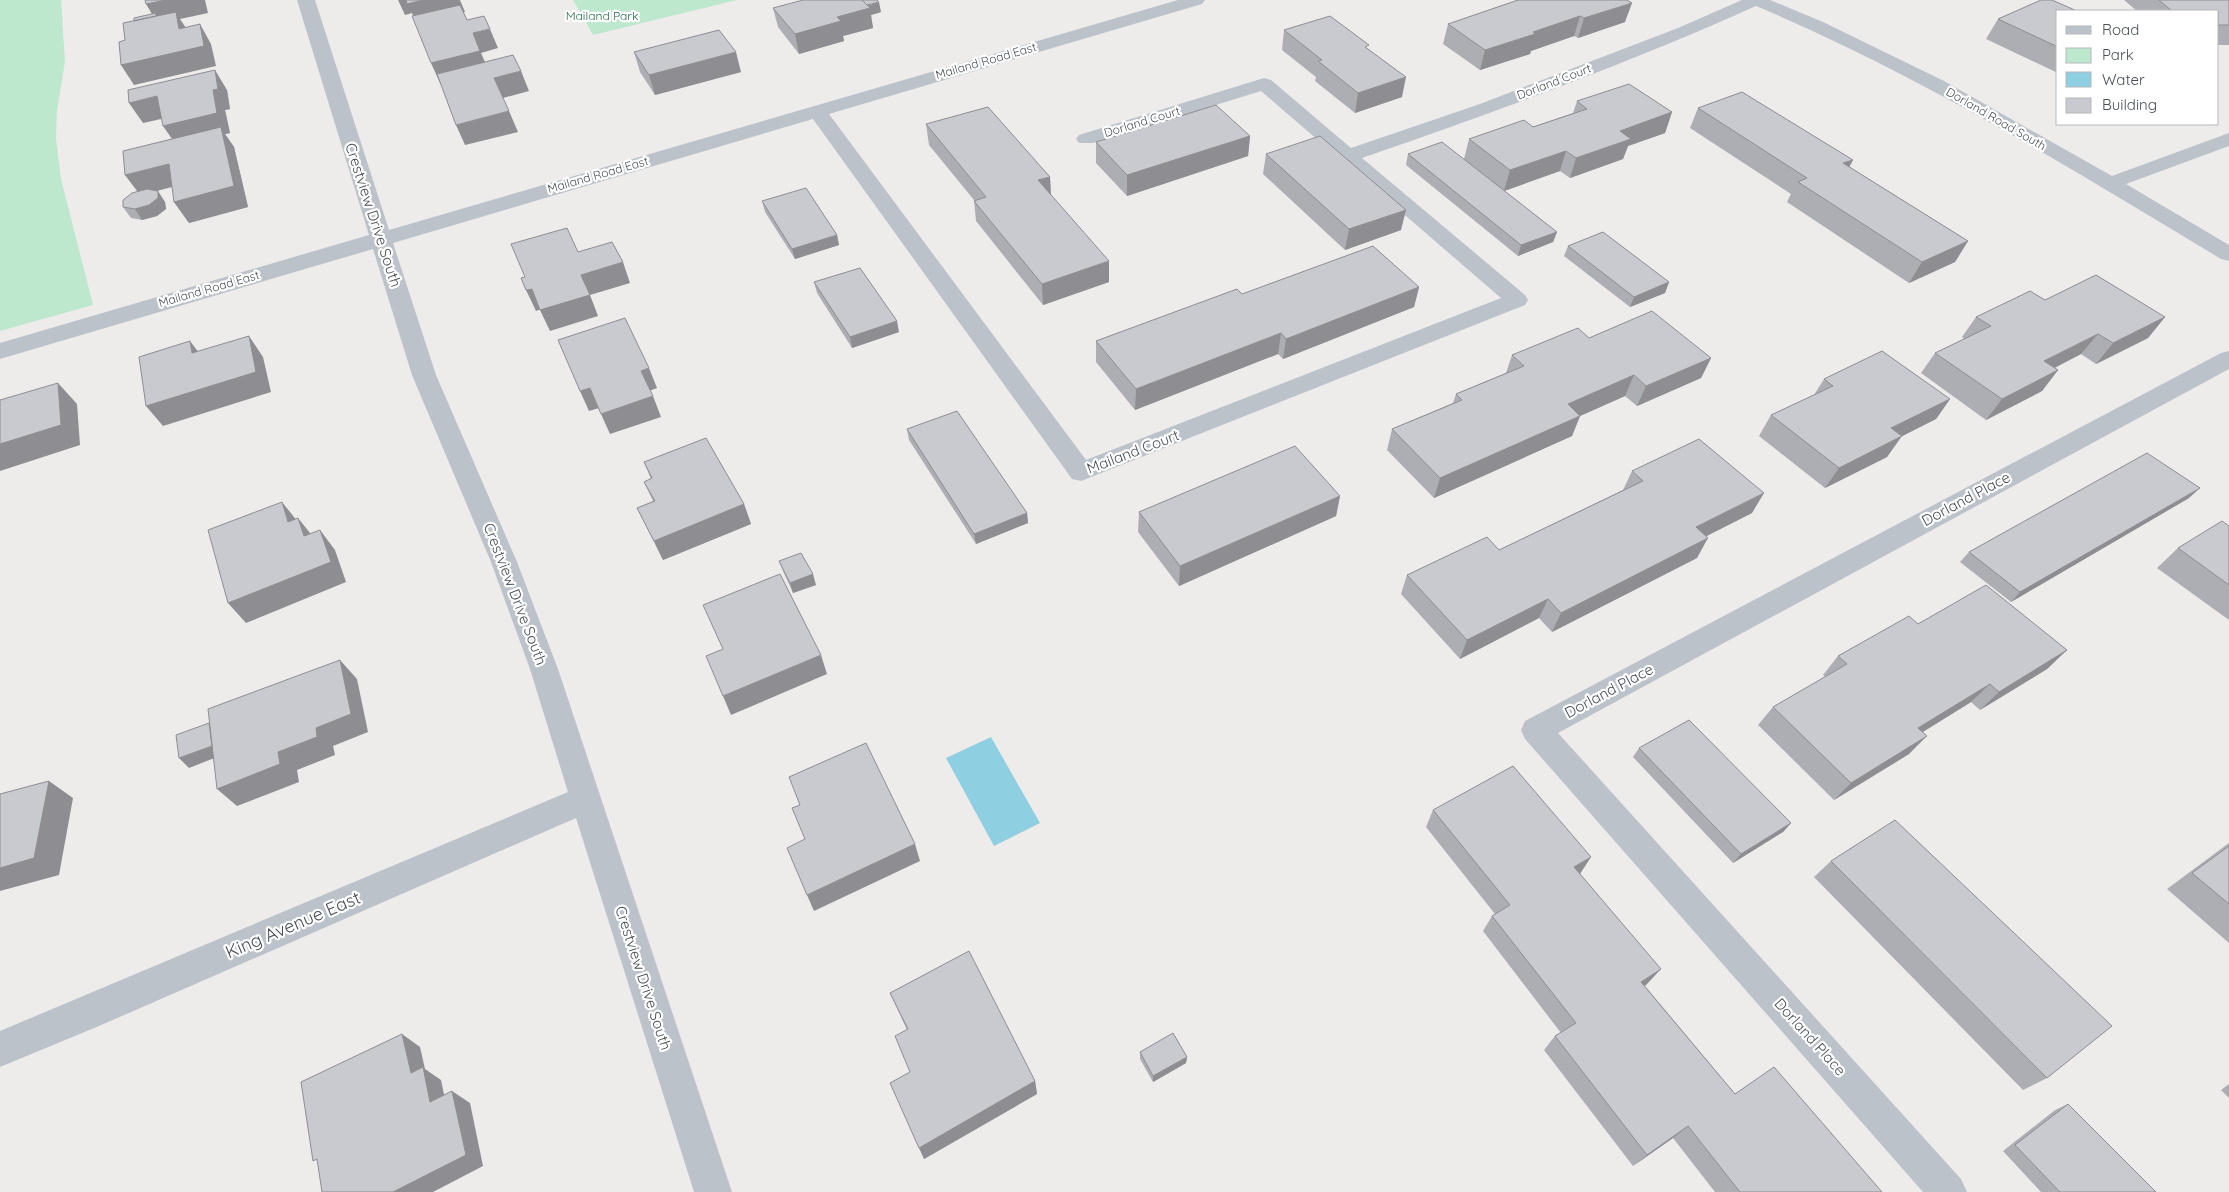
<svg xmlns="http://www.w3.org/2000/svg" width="2229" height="1192" viewBox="0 0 2229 1192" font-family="Quicksand,sans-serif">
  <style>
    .green { fill: #bde8ce }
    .water { fill: #8ecfe1 }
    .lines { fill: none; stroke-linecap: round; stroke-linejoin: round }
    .minor { fill: #bbc2c9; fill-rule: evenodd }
    .wall { fill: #adaeb3 }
    .shaded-wall { fill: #8d8d92 }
    .building { fill: #c9cad0; stroke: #8d8d92 }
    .labels { text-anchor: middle; stroke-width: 4.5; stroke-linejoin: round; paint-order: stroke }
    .far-park-label { font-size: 12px; fill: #1f6e47; stroke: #fff }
    .far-street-label { font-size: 12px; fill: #464e56; stroke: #fff }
    .street-label { font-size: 15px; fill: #464e56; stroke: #fff }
    .near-street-label { font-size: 18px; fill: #464e56; stroke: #fff }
  </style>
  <rect width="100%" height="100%" fill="#eeebeb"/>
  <path class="green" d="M0,0H61L65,62L57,111L56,138L61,179L93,305L0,331Z
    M573,0H737L593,35Z"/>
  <path class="water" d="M991,737L1040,823L994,846L946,758Z"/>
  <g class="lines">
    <path class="minor" d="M297,0H315L389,230L1178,0H1205L1202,4L829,114L1086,460L1501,298L1261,91L1093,143H1079L1076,139L1079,135L1264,78L1271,80L1351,148L1480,104L1678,28L1742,0H1770L1823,22L1944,81L2112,176L2229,133V146L2126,184L2229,245V261L2221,259C2070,168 1920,75 1756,6C1627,64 1495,112 1362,158L1525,295L1528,300L1525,305L1081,481L1072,479L813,119L393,243L436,375L517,562L558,669L732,1192H694L576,818L99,1026L0,1067V1031L568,792L530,669L491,562L412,375L373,249L0,359V343L369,235Z
      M2229,351V369L1558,733L1961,1179L1967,1192H1923L1525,739L1521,730L1525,721L2221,353Z"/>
  </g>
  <path class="wall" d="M1518,0L1625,22L1578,38L1574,36L1531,51L1530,54L1480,70L1443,44L1448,24Z
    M2124,0H2229V45H2218V11H2137Z
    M773,8L881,12L871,15L873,28L843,36L844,41L799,54L778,27Z
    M2058,11V73L1986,39L1998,19Z
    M1284,30L1369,49L1402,97L1355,113L1315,81L1316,77L1282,50Z
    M634,52L741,72L655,95L640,72Z
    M227,90L230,109L225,110L230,133L225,134L234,147L248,207L189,223L174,202L172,187L157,191L165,202L166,209L157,216L142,220L131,218L123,207L137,192L172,139L162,119L143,123Z
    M1577,101L1672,112L1665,133L1628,146L1623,159L1570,178L1560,171L1504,191L1557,232L1553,242L1518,256L1406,165L1408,154L1464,159L1469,139L1533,127L1573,113Z
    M1698,108L1853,160L1849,167L1968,241L1955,262L1909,283L1787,202L1791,194L1690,128Z
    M926,124L1050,177L1051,195L1109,282L1043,305L976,221L974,200L929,145Z
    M1250,136L1248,156L1127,196L1096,163V142Z
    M1266,154L1401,230L1345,250L1263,174Z
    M762,201L837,235L839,245L795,259L765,212Z
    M1568,246L1669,282L1665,293L1630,307L1564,256Z
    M814,282L899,332L852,348L817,293Z
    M1419,287L1414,307L1283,359L1278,354L1135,410L1096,362V341L1242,294Z
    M2045,300L2165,317L2148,338L2096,364L2081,354L2055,368L2058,370L2042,391L1986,420L1921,373L1935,353L1964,339L1962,337L1976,317Z
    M1589,338L1711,358L1701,378L1637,406L1625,396L1580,416L1572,436L1434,498L1387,450L1392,429L1453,403L1456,394L1506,373L1512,355Z
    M1824,379L1950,399L1936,419L1901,436L1887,457L1825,488L1759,436L1771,415L1814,395Z
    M907,429L1027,513L1028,523L976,544L909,440Z
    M644,462L744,504L751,524L663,560L637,508L653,501L644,482L651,479Z
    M1632,471L1752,513L1706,536L1697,558L1552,632L1539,618L1460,659L1401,594L1407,575L1499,550L1623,490Z
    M1340,496L1336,516L1179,586L1138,532L1139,512Z
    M2189,498L2011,602L1960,562L1969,552Z
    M2229,526V620L2157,568L2178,548Z
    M779,561L816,585L793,593L783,571Z
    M1918,624L2067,650L2047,669L1980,710L1971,702L1923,732L1909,754L1834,800L1758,725L1773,707L1825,677L1823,675L1838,656Z
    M1639,748L1791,823L1783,832L1733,863L1633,757Z
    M1433,810L1580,874L1647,984L1645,986L1735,1094L1881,1192H1715L1673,1138L1633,1166L1544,1050L1555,1036L1561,1033L1483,931L1492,916L1495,914L1426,827Z
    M2229,843V943L2167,889Z
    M1831,861L2047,1078L2023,1090L1814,877Z
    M890,993L1035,1081L1037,1094L924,1159L910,1072L907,1030Z
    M1140,1052L1187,1057L1186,1063L1153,1082L1140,1059Z
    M2229,1084V1098L2221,1090Z
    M2068,1104L2156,1192H2041L2003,1151L2055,1110Z"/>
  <path class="shaded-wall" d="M166,0H205L208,13L180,19L188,31L155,19L146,4Z
    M398,0H460L465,12L416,23L412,13L405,15Z
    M879,2L881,12L871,15L873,28L843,36L844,41L799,54L795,34L866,6Z
    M1632,3L1625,22L1578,38L1584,18Z
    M1580,16L1574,36L1531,51L1530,54L1480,70L1485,50L1533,32Z
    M200,24L211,44L216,66L134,85L121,65Z
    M490,29L498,48L481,53L489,71L440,83L431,63L473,33Z
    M736,52L741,72L655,95L649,75Z
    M215,70L227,90L230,109L225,110L230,133L225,134L234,147L248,207L189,223L174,202L177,146L163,126L213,90Z
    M521,71L529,91L503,98L494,78Z
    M1406,77L1402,97L1355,113L1358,93Z
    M157,96L171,116L143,123L129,103Z
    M509,111L518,132L465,145L456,125Z
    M1672,112L1665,133L1628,146L1623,159L1570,178L1576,158L1620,131Z
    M1250,136L1248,156L1127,196V175Z
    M1566,151L1560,171L1504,191L1510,170Z
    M1853,160L1842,180L1843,163Z
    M169,164L183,184L140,195L125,175Z
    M1050,177L1051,197L1038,180Z
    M158,191L165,202L166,209L157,216L142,220L135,209Z
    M1406,210L1401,230L1345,250L1349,229Z
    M1557,232L1553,242L1518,256L1521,245Z
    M837,235L839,245L795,259L792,249Z
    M1968,241L1955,262L1909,283L1922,262Z
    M1109,261V282L1043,305L1042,284Z
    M623,262L630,283L590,295L598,316L550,331L540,310L581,275Z
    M1669,282L1665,293L1630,307L1634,297Z
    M1419,287L1414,307L1283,359L1286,339Z
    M532,289L541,309L536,311L526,290Z
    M2165,317L2148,338L2096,364L2113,343Z
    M897,321L899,332L852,348L850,337Z
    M1281,333L1278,354L1135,410L1136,389Z
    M2098,334L2081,354L2028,381L2044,361Z
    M249,336L263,357L271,392L163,426L146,406Z
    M190,341L206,362L192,353Z
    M1711,358L1701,378L1637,406L1646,386Z
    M649,368L657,388L649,391L641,371Z
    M2058,370L2042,391L1986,420L2002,399Z
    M1634,375L1625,396L1580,416L1572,436L1434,498L1440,478L1568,404Z
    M58,383L77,404L80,445L0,471V444Z
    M590,388L599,408L589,411L580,391Z
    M653,396L661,417L610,434L601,414Z
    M1950,399L1936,419L1877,449L1891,428Z
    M1902,436L1887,457L1825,488L1839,468Z
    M2200,488L2189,498L2011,602L2020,592Z
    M1764,493L1752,513L1685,547L1696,527Z
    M1340,496L1336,516L1179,586L1180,566Z
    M282,502L298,522H288Z
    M744,504L751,524L663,560L654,541Z
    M1027,513L1028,523L976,544L974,534Z
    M298,518L314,538L304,536Z
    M320,530L335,550L346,582L246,623L228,603Z
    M1708,538L1697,558L1552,632L1561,613Z
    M813,574L816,585L793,593L790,583Z
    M1548,599L1539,618L1460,659L1467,640Z
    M2067,650L2047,669L1980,710L1999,692Z
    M821,655L827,674L731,715L723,696Z
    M340,660L357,679L368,732L333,746L335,755L297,770L299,782L237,806L217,789L278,752L316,728Z
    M1990,684L1971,702L1900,746L1918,728Z
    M1927,736L1909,754L1834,800L1851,783Z
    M212,746L222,755L189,768L179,758Z
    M49,781L73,798L59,875L0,891V868Z
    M1791,823L1783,832L1733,863L1741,854Z
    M915,844L920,861L814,911L807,895Z
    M1591,857L1580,874L1563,884L1574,867Z
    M1661,969L1647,984L1628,996L1641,982Z
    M402,1034L420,1047L425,1069L441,1080L448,1114L430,1102L411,1073Z
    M1187,1057L1186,1063L1153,1082V1076Z
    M1035,1081L1037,1094L924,1159L919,1148Z
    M452,1091L470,1103L483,1166L433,1192H393Z
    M1688,1126L1673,1138L1633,1166L1647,1155Z"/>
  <path class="building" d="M145,0H166L146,4Z
    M406,0H423L407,4Z
    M803,0H862L870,8L837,17L841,21L795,34L773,8Z
    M862,0H877L879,2L867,5Z
    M1518,0H1627L1632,3L1584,18L1580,16L1533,32L1535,34L1485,50L1448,24Z
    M2041,0H2052L2077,11H2058V47L1998,19Z
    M2159,0H2229V25H2218V11H2172Z
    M460,5L467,20L484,16L490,29L473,33L480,51L431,63L412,16Z
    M176,12L179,29L200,24L204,46L121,65L119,42L125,40L123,23Z
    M156,13V16L134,21V18Z
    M1330,16L1369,45L1365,47L1406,77L1358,93L1318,61L1322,60L1284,30Z
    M719,30L736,52L649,75L634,52Z
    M513,55L521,71L494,78L509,111L456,125L437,74Z
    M215,70L218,89L213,90L217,113L163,126L157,96L129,103L128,90Z
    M1629,84L1672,112L1620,131L1631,139L1576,158L1566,151L1510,170L1469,139L1524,120L1533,127L1587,109L1577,101Z
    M1742,92L1853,160L1843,163L1968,241L1922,262L1798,182L1807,178L1698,108Z
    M1216,105L1250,136L1127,175L1096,142Z
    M988,107L1050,177L1038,180L1109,261L1042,284L974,201L986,197L926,124Z
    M221,127L234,186L174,202L169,164L125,175L123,151Z
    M1320,136L1406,210L1349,229L1266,154Z
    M1442,142L1557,232L1521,245L1408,154Z
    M806,188L837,235L792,249L762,201Z
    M147,189L158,191V198L149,205L135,209L123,207V200L132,193Z
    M567,228L578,252L612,242L623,262L581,275L590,295L540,310L532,289L526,290L521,278L525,277L511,244Z
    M1603,232L1669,282L1634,297L1568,246Z
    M1373,246L1419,287L1286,339L1281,333L1136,389L1096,341L1237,289L1242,294Z
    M860,268L897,321L850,337L814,282Z
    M2096,275L2165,317L2113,343L2098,334L2044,361L2058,370L2002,399L1935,353L1991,326L1976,317L2030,291L2045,300Z
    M1652,311L1711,358L1646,386L1634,375L1568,404L1580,416L1440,478L1392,429L1462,400L1456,394L1524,366L1512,355L1578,328L1589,338Z
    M625,318L649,368L641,371L653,396L601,414L590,388L580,391L558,340Z
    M249,336L256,372L146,406L139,357L190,341L192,353Z
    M1882,351L1950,399L1891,428L1902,436L1839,468L1771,415L1833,386L1824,379Z
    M58,383L61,425L0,444V400Z
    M957,411L1027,513L974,534L907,429Z
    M706,438L744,504L654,541L637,508L655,501L644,482L652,478L644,462Z
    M1699,439L1764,493L1696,527L1708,538L1561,613L1548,599L1467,640L1407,575L1487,537L1499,550L1643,481L1632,471Z
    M1295,446L1340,496L1180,566L1139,512Z
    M2147,453L2200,488L2020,592L1969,552Z
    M282,502L288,522L298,518L304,536L320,530L331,562L228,603L208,530Z
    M2222,521L2229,526V585L2178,548Z
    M801,553L813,574L790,583L779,561Z
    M780,574L821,655L723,696L706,656L723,649L703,605Z
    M1986,585L2067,650L1999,692L1990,684L1918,728L1927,736L1851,783L1773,707L1847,664L1838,656L1909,616L1918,624Z
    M340,660L351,714L316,728L317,737L278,752L280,764L217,789L208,709Z
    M1689,720L1791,823L1741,854L1639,748Z
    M209,723L212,746L179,758L176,735Z
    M866,743L915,844L807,895L787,848L805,839L792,808L800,805L789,777Z
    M1513,766L1591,857L1574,867L1661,969L1641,982L1735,1094L1774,1067L1882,1192H1740L1688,1126L1647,1155L1555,1036L1576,1023L1492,916L1510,905L1433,810Z
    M49,781L34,858L0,868V794Z
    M1895,820L2112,1026L2047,1078L1831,861Z
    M2229,846V904L2192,873Z
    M969,951L1035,1081L919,1148L890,1083L910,1072L895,1036L908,1029L890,993Z
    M1173,1033L1187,1057L1153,1076L1140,1052Z
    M402,1034L411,1073L423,1067L430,1102L452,1091L466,1155L393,1192H322L317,1159L313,1161L301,1082Z
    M2068,1104L2156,1192H2060L2015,1145Z"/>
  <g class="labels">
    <g class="far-park-label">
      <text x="602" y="20">Mailand Park</text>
    </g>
    <g class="far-street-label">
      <text transform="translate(986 61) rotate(-16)" y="4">Mailand Road East</text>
      <text transform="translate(1554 82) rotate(-21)" y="4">Dorland Court</text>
      <text transform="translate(1996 119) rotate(30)" y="4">Dorland Road South</text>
      <text transform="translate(1142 122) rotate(-17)" y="4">Dorland Court</text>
      <text transform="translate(598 175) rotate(-16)" y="4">Mailand Road East</text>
      <text transform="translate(209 289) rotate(-16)" y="4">Mailand Road East</text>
    </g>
    <g class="street-label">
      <text transform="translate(373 215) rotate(72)" y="5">Crestview Drive South</text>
      <text transform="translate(1133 452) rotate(-21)" y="5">Mailand Court</text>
      <text transform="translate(1966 499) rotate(-28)" y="5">Dorland Place</text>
      <text transform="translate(515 594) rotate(69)" y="5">Crestview Drive South</text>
      <text transform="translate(1609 691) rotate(-28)" y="5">Dorland Place</text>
      <text transform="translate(643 978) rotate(72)" y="5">Crestview Drive South</text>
      <text transform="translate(1810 1037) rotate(48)" y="5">Dorland Place</text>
    </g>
    <g class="near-street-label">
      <text transform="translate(293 925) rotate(-23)" y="6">King Avenue East</text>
    </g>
  </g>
  <rect x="2056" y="10" width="162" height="115" fill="#ffffff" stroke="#b5b8bb"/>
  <rect x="2066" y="26" width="25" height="8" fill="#bbc2c9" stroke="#b5b8bb"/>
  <text x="2102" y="35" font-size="15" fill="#464e56">Road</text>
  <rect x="2066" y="48" width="25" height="15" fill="#bde8ce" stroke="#b5b8bb"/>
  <text x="2102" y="60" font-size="15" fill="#464e56">Park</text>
  <rect x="2066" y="72" width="25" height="15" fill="#8ecfe1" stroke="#b5b8bb"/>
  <text x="2102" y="85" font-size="15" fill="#464e56">Water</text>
  <rect x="2066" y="98" width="25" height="15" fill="#c9cad0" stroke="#b5b8bb"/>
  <text x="2102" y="110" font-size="15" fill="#464e56">Building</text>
</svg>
